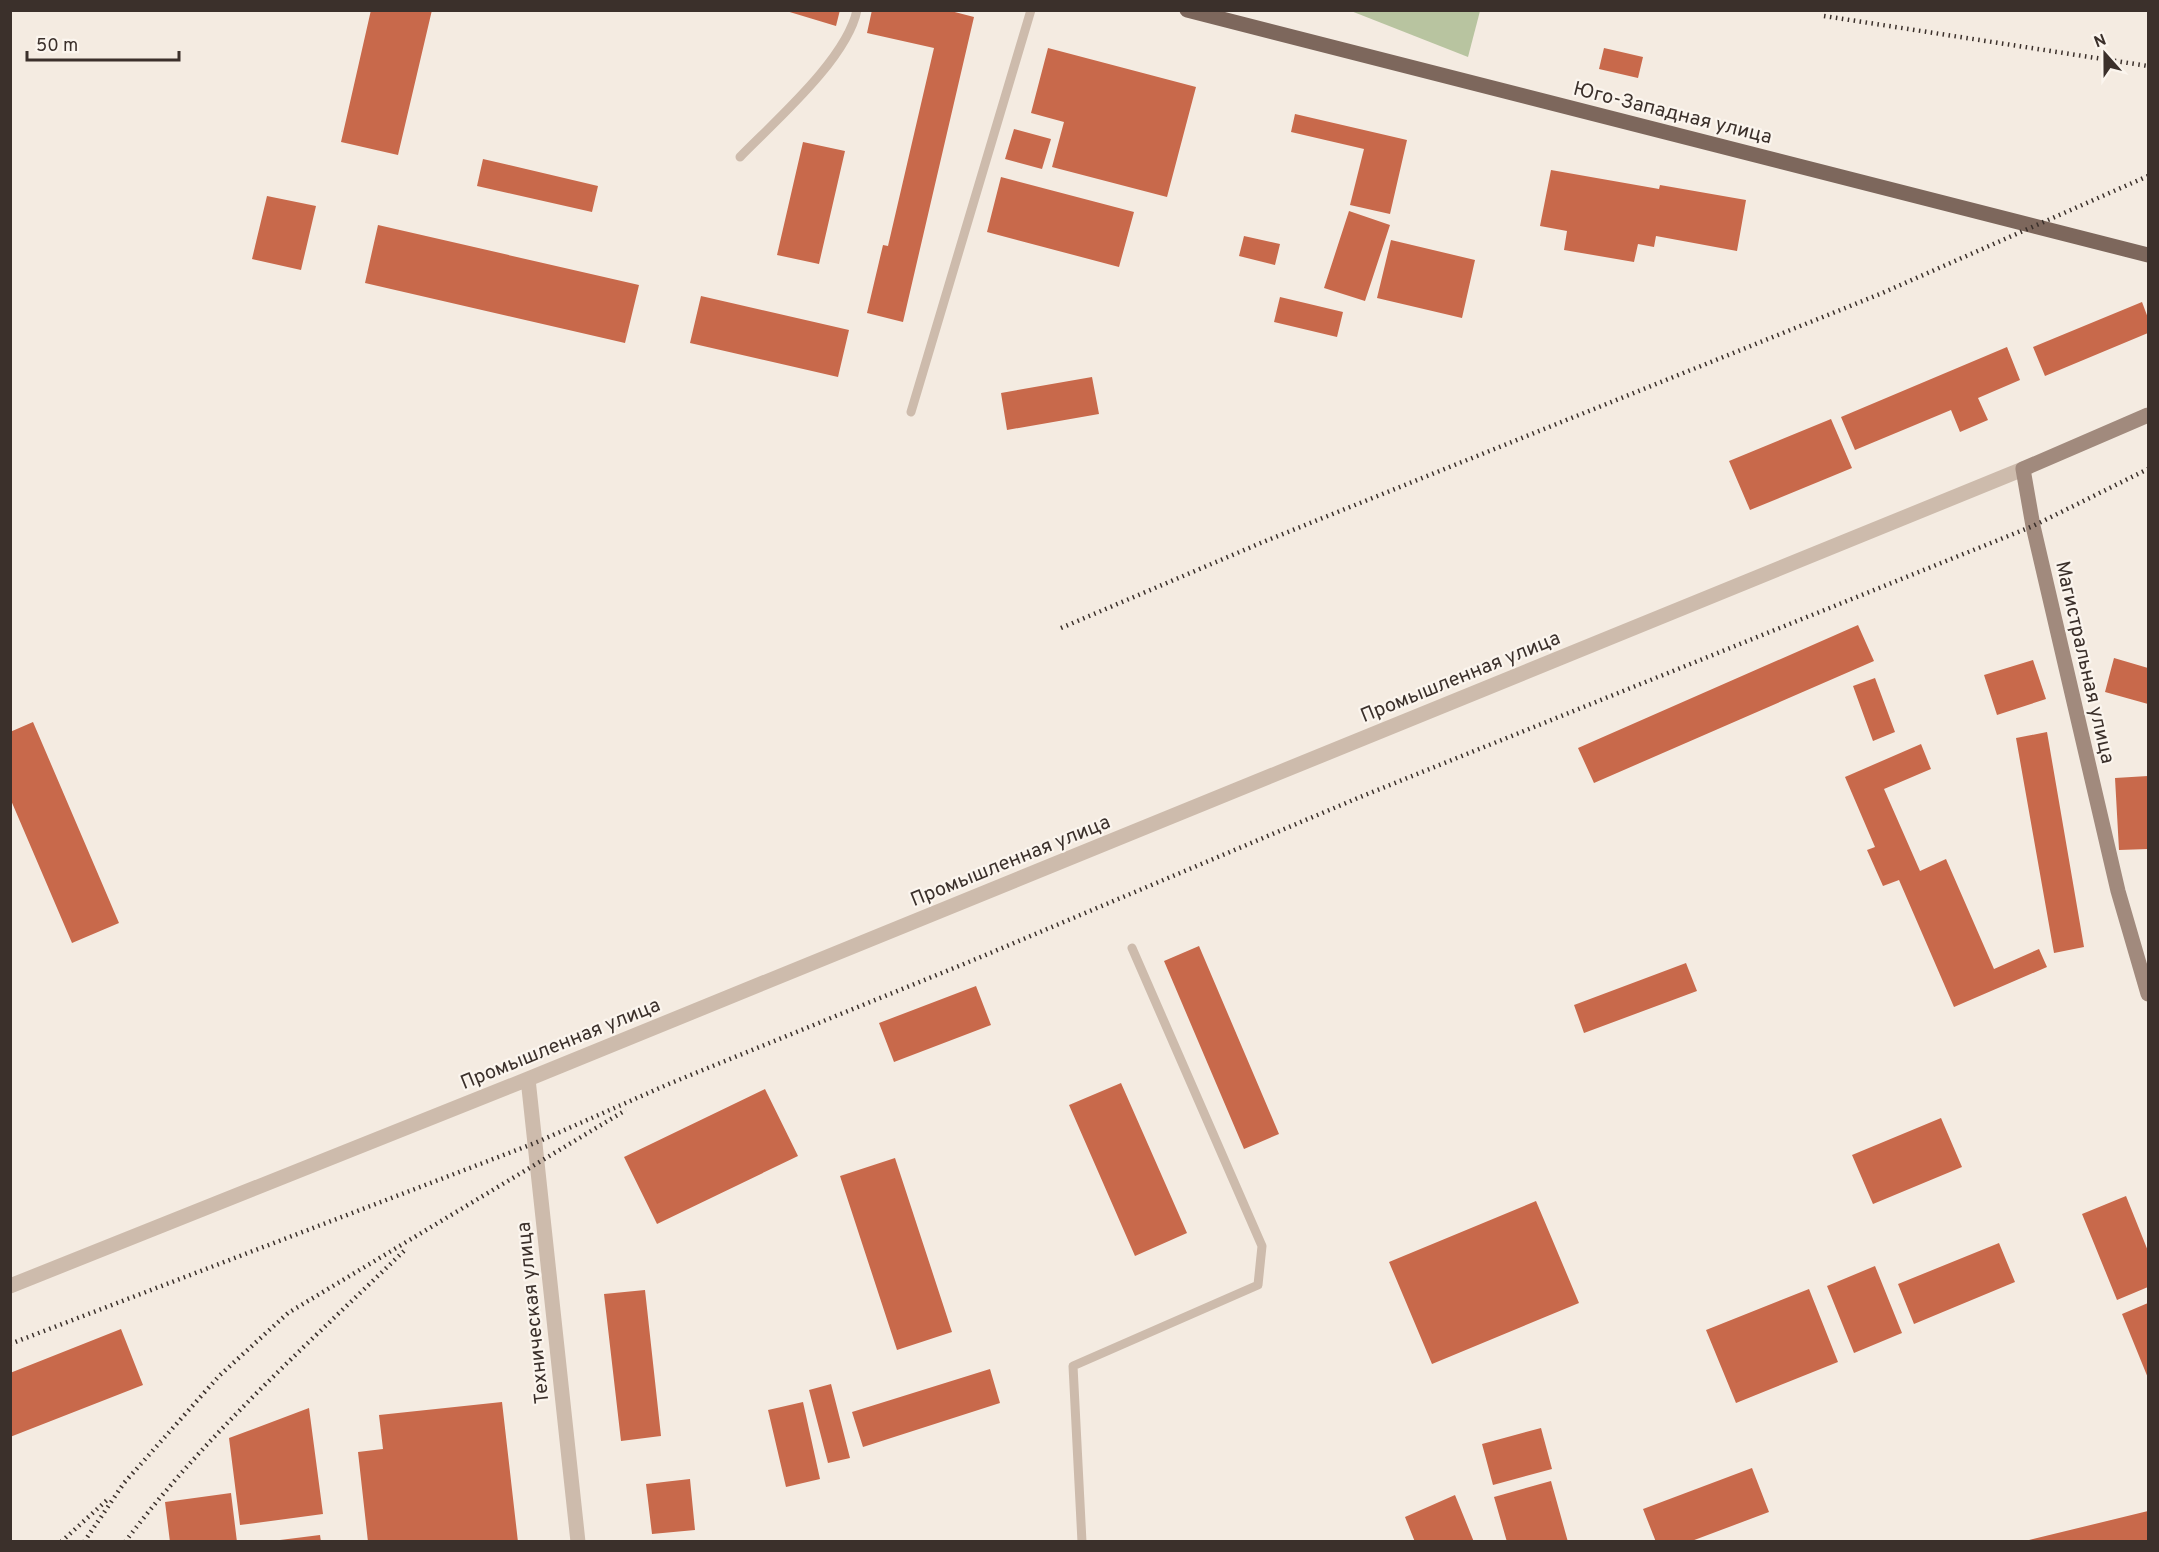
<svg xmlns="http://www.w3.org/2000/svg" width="2159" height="1552" viewBox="0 0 2159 1552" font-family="Overpass,sans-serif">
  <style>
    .green { fill: #b8c4a0 }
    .building { fill: #c8694b }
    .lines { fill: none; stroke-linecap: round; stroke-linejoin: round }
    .lane { stroke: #cdbbac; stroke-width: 9 }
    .street { stroke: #cdbbac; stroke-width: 15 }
    .secondary { stroke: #a18a7d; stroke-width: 15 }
    .primary { stroke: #7d675c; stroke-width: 15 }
    .rail { stroke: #3b302b; stroke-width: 4.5; stroke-dasharray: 1.5 4.5; stroke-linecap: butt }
    .labels { text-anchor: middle; stroke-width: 4.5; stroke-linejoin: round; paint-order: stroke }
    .street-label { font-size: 20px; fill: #3b302b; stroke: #fbf5ee }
  </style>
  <rect width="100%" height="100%" fill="#f4ebe1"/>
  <path class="green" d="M1351,11H1480L1468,57Z"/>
  <path class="building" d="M371,10H432L398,155L341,142Z
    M783,10H840L836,26Z
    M872,10H947L974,17L903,322L867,313L883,245L888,246L934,48L867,33Z
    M1048,48L1196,87L1167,197L1052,167L1064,122L1031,113Z
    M1604,48L1643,57L1638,78L1599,69Z
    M1295,114L1407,140L1390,214L1350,205L1364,149L1291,132Z
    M1014,129L1051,139L1042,169L1005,159Z
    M803,142L845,151L819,264L777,255Z
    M483,159L598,186L592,212L477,186Z
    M1551,170L1659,189L1660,185L1746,200L1737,251L1656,236L1654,247L1638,244L1634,262L1564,250L1567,231L1540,226Z
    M1001,177L1134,212L1119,267L987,232Z
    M267,196L316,206L301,270L252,259Z
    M1349,211L1390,225L1365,301L1324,288Z
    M378,225L639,285L625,343L365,283Z
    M1244,236L1280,244L1275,265L1239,256Z
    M1391,240L1475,260L1462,318L1377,298Z
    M701,296L849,330L838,377L690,343Z
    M1280,297L1343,312L1337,337L1274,322Z
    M2142,302L2148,318V333L2045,376L2033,347Z
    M2007,347L2020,380L1978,398L1988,420L1960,432L1951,410L1855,450L1841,417Z
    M1092,377L1099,414L1007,430L1001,393Z
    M1831,419L1852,468L1750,510L1729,461Z
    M1858,625L1874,661L1594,783L1578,748Z
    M2114,658L2148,668V704L2105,692Z
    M2033,660L2046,699L1997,715L1984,675Z
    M1875,678L1895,732L1873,741L1853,686Z
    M33,722L119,923L72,943L10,798V732Z
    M2047,732L2084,947L2054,953L2016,738Z
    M1921,744L1931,769L1884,789L1920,871L1946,859L1994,969L2039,949L2047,967L1954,1007L1899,880L1883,886L1867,850L1875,847L1845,777Z
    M2148,776V849L2119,850L2115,778Z
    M1199,946L1279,1134L1244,1149L1164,961Z
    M1686,963L1697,991L1584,1033L1574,1005Z
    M976,986L991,1025L894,1062L879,1023Z
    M1121,1083L1187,1233L1135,1256L1069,1105Z
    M765,1089L798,1156L657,1224L624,1157Z
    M1941,1118L1962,1167L1873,1204L1852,1155Z
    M895,1158L952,1332L897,1350L840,1176Z
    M2126,1196L2148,1251V1287L2117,1300L2082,1214Z
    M1536,1201L1579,1303L1432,1364L1389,1262Z
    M1999,1243L2015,1282L1914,1324L1898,1284Z
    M1875,1266L1902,1333L1854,1353L1827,1286Z
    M1809,1289L1838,1362L1736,1403L1706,1330Z
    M645,1290L661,1436L621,1441L604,1294Z
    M2148,1303V1378L2122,1314Z
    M121,1329L143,1385L10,1437V1373Z
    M990,1369L1000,1403L863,1447L852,1412Z
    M831,1384L850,1458L828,1463L809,1390Z
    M502,1402L518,1542H368L358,1452L383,1449L379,1415Z
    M803,1402L820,1479L786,1487L768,1410Z
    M309,1408L323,1514L240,1525L229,1438Z
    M1541,1428L1552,1469L1493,1485L1482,1444Z
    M1752,1468L1769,1512L1689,1542H1656L1643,1509Z
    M690,1479L695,1530L652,1534L646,1484Z
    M1551,1481L1568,1542H1507L1494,1497Z
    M231,1493L237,1542H170L165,1502Z
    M1455,1495L1474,1542H1415L1405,1517Z
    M2148,1511V1542H2025V1541Z
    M320,1535L321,1542H280V1540Z"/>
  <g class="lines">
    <path class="lane" d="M740,157C775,121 847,59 857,10
      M911,412L1031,10
      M1082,1542L1073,1366L1258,1285L1262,1246L1132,948"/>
    <path class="street" d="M528,1079L578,1542
      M10,1286L528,1079L2023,469"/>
    <path class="secondary" d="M2148,415L2023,469L2033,526L2118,891L2148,994"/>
    <path class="primary" d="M1187,10L2148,255"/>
    <path class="rail" d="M1824,16L2148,66
      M1061,628L1263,542L1880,294L2148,176
      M10,1344L535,1143L671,1083L976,959L1365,795L2033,526L2148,469
      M61,1542L107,1500
      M84,1542L124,1483L219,1376L288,1313L626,1110
      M125,1542C206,1434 309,1343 406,1249"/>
  </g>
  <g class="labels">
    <g class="street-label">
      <text transform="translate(1673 112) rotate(14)" y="7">Юго-Западная улица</text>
      <text transform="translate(2086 662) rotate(77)" y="7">Магистральная улица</text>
      <text transform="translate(1460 676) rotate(-22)" y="7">Промышленная улица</text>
      <text transform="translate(1010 860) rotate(-22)" y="7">Промышленная улица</text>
      <text transform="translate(560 1043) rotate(-22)" y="7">Промышленная улица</text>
      <text transform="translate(532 1313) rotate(-96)" y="7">Техническая улица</text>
    </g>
  </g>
  <rect width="2159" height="1552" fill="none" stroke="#3b302b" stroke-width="24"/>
  <g transform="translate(2105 54) rotate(339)" stroke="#fbf5ee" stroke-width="4.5" paint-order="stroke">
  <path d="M0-4.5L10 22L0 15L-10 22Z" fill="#3b302b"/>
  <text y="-9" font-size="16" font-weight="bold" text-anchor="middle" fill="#3b302b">N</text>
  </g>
  <path d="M27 51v9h152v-9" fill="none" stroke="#3b302b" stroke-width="3"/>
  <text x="36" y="51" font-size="18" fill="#3b302b" stroke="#fbf5ee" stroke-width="4.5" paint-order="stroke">50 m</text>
</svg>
